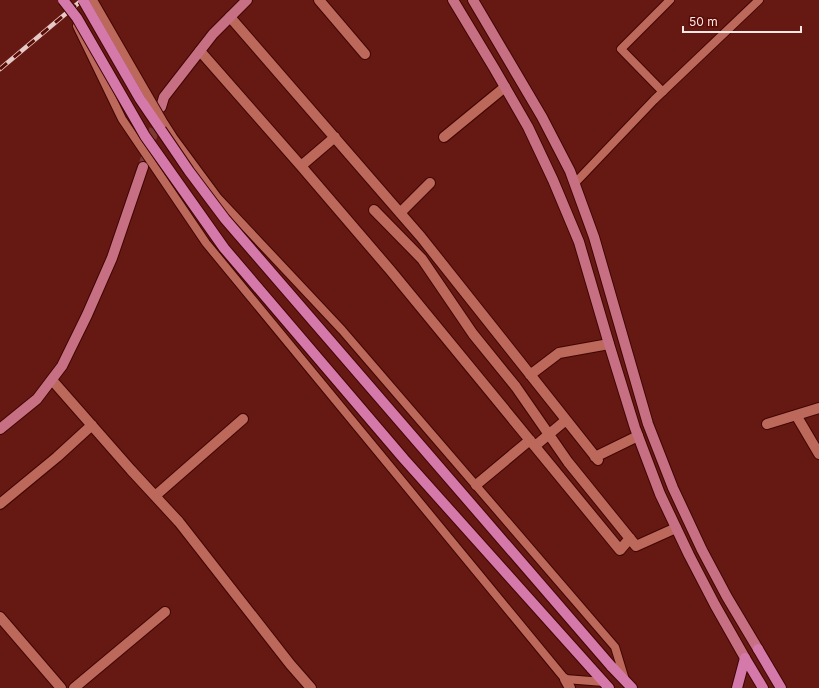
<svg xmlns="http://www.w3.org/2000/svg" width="819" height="688" viewBox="0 0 819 688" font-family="Inter,sans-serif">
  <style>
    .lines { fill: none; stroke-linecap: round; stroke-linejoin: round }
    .secondary-tunnel { stroke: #7c3832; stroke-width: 10; stroke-dasharray: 10 5; stroke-linecap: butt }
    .lane-casing { stroke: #400603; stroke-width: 10 }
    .street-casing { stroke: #400603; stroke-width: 12 }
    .secondary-casing { stroke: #400603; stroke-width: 12 }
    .primary-casing { stroke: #400603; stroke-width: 12 }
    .lane { stroke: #bc685b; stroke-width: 8 }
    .street { stroke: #bc685b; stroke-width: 10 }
    .secondary { stroke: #c87083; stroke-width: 10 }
    .primary { stroke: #d578aa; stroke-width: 10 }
    .rail-casing { stroke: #e6c9c6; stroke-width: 4.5 }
    .rail { stroke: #590b06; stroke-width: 3; stroke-dasharray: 9; stroke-linecap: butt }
    .lane-bridge-casing { stroke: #400603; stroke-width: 10; stroke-linecap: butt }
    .primary-bridge-casing { stroke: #400603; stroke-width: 12; stroke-linecap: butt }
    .lane-bridge { stroke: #bc685b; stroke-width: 8 }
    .primary-bridge { stroke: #d578aa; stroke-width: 10 }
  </style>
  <rect width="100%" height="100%" fill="#651912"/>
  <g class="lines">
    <path class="secondary-tunnel" d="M143,167L158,116"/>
    <g class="lane-casing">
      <path id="lane" d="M77,26L122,119L206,243L565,679L604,682
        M663,92L621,49L670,0
        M164,123L173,137L218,198L342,330L615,647L625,680
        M575,183L654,100L759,0"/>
    </g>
    <g class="street-casing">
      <path id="street" d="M319,0L365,54
        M230,17L421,237L598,460
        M200,51L301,166L391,271L620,550L630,538
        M444,137L505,87
        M301,166L335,137
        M374,210L422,259L473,334L516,387L568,462L636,546L676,528
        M400,213L430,183
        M530,375L559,353L609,344
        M52,380L131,470L179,522L290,664L311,688
        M796,415L819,454
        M767,424L819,408
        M535,446L566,420
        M595,457L638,436
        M476,485L530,440
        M155,496L243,419
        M0,504L57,457L92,425
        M0,617L61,688
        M565,679L570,688
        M74,688L165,612"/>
    </g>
    <g class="secondary-casing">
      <path id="secondary" d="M453,0L494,68L528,127L553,180L579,242L609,344L635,428L660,494L689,555L715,605L745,658
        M473,0L542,117L570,171L594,237L648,424L673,488L702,550L727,597L758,649
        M161,107L164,97L213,34L247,0
        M0,429L37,399L62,366L87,315L112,258L143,167"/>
    </g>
    <g class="primary-casing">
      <path id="primary" d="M758,649L781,688
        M745,658L763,688
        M611,666L632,688
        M591,668L609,688
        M737,688L745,658"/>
    </g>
    <use href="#lane" class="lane"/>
    <use href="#street" class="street"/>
    <use href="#secondary" class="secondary"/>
    <use href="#primary" class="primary"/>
    <g class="rail-casing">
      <path id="rail" d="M0,69L82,0"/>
    </g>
    <use href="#rail" class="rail"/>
    <g class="lane-bridge-casing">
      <path id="lane-bridge" d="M93,0L164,123"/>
    </g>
    <g class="primary-bridge-casing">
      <path id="primary-bridge" d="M63,0L77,18L145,136L224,248L404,459L591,668
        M83,0L140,99L189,171L225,219L611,666"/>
    </g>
    <use href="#lane-bridge" class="lane-bridge"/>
    <use href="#primary-bridge" class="primary-bridge"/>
  </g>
  <path d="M683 26v6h118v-6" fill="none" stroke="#fbe7e4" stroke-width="2"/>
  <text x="689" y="26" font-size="12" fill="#fbe7e4" stroke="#590b06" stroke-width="3" paint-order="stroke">50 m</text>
</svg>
